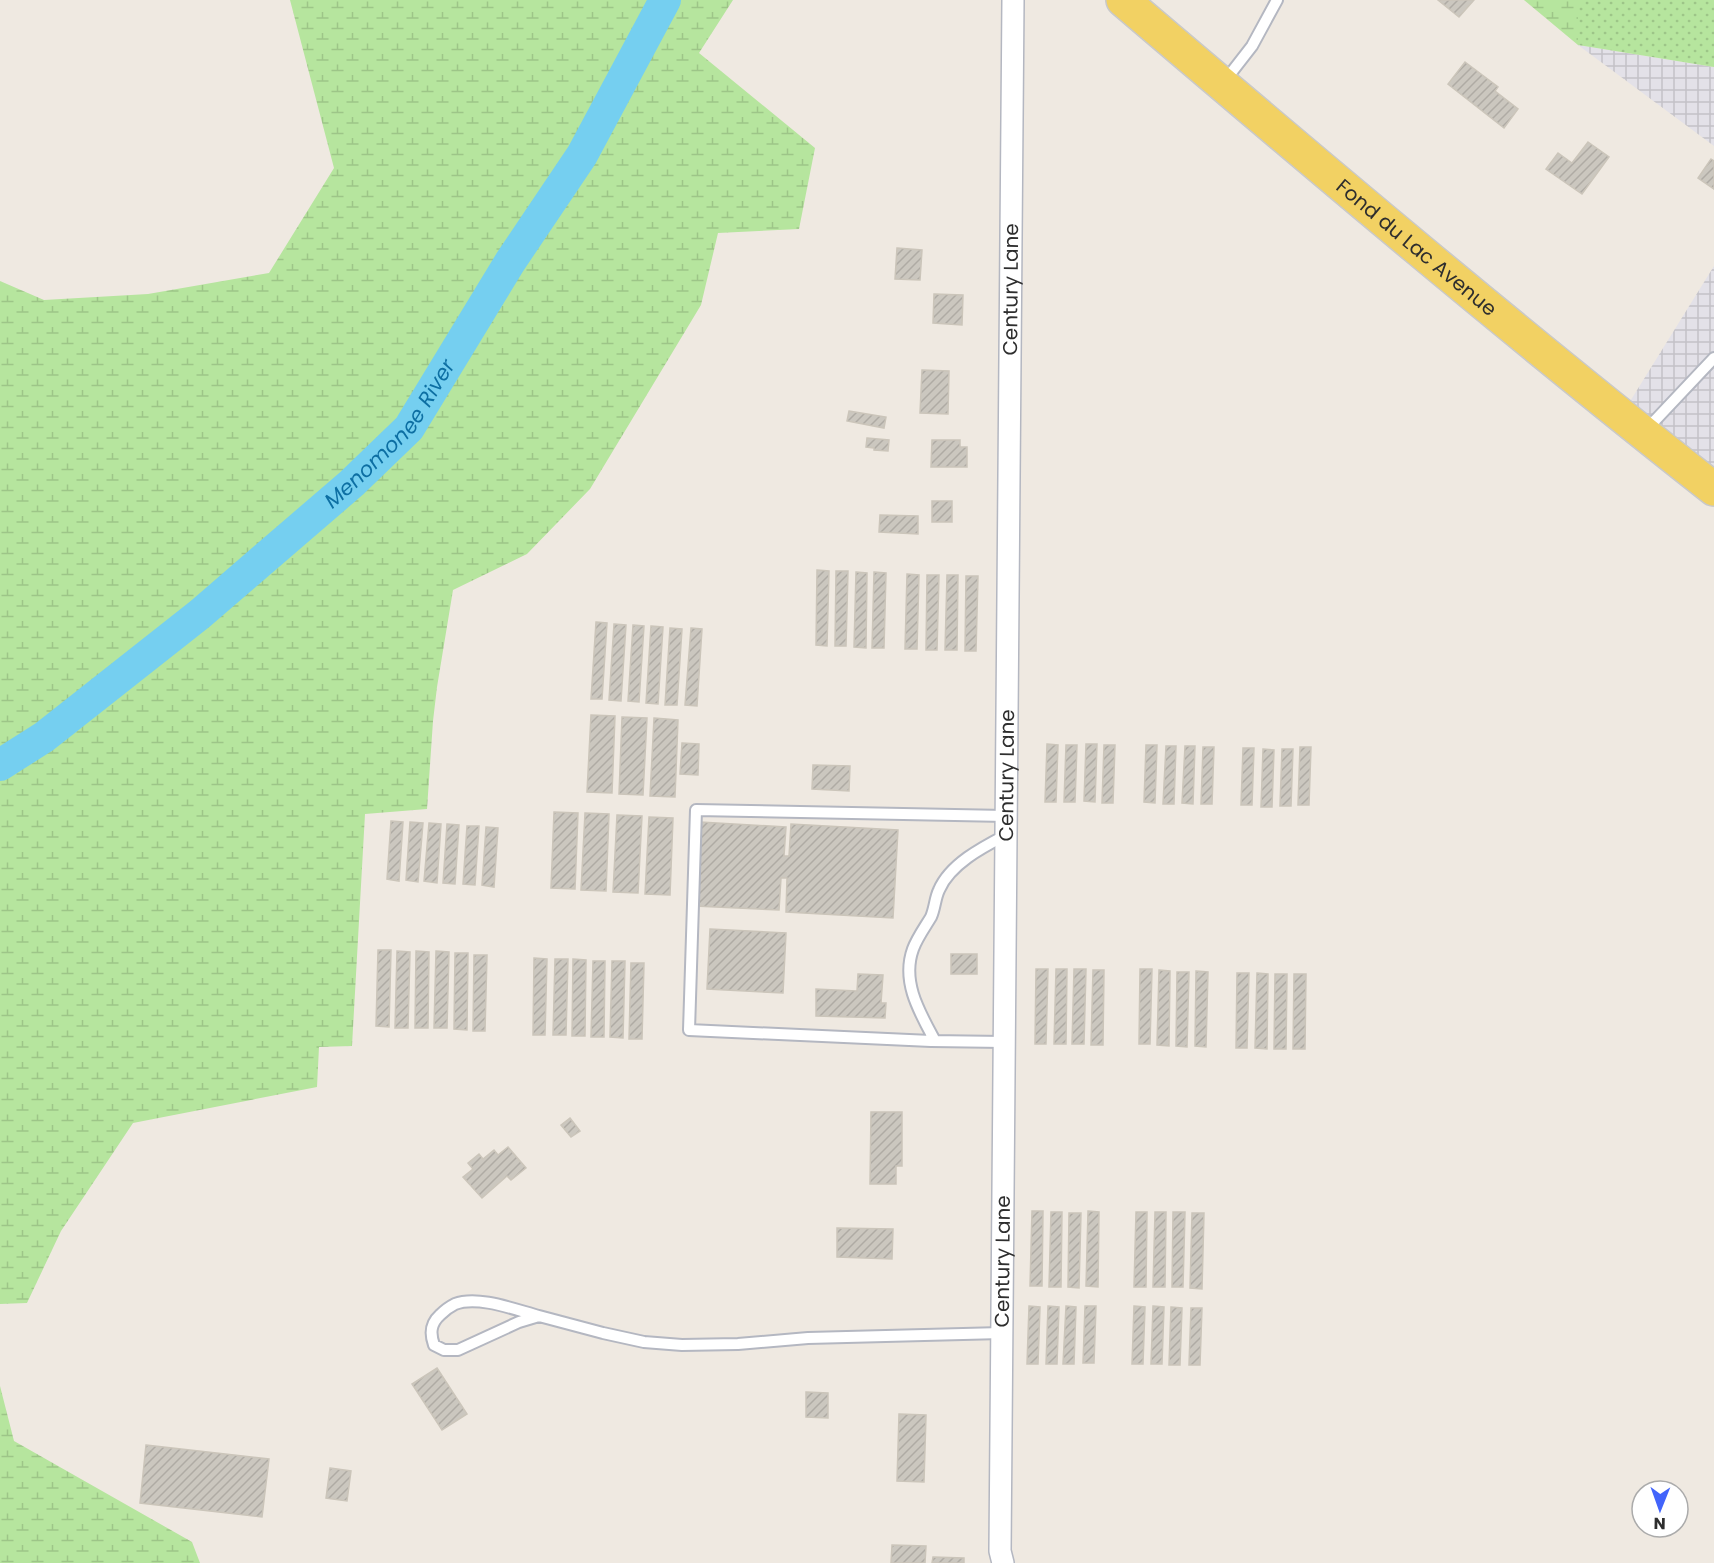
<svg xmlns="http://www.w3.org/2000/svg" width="1714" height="1563" viewBox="0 0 1714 1563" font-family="Poppins,sans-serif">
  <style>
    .industrial { fill: url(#industrial-grid) }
    .wetland { fill: url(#wetland-marsh) }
    .park { fill: url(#park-dots) }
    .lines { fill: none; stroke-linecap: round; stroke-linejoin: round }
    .river { stroke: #75cff0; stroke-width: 32 }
    .building { fill: url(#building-hatch); stroke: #cbc5ba; stroke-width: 1.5 }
    .service-casing { stroke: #b4b7c1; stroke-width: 14 }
    .minor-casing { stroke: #b4b7c1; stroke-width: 24 }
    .primary-casing { stroke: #c9c9c9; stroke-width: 36 }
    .service { stroke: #fff; stroke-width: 10 }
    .minor { stroke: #fff; stroke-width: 21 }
    .primary { stroke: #f2d163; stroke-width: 33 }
    .labels { text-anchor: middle; stroke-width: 6; stroke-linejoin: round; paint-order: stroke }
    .street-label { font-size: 20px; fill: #2e2e2e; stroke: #fff }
    .water-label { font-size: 21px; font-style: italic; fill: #0d6fa3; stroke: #fff }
  </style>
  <defs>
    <pattern id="industrial-grid" width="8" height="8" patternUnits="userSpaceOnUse" patternTransform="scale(1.5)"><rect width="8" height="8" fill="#e3e1e8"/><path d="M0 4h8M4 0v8" fill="none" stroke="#c3c1c7"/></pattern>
    <pattern id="wetland-marsh" width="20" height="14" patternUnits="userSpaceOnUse" patternTransform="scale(1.5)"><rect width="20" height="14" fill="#b6e59e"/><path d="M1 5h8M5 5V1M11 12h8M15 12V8" fill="none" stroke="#9dc588"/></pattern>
    <pattern id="park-dots" width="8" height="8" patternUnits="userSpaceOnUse" patternTransform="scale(1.5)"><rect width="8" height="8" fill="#b6e59e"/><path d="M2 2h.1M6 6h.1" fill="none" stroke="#9dc588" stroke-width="1.8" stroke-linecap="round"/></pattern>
    <pattern id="building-hatch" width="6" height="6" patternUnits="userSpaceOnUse" patternTransform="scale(1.5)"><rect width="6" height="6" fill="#cbc7bf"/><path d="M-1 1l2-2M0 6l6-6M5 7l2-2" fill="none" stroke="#afaba4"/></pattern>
  </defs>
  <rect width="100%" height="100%" fill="#efe9e1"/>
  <path class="industrial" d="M1578,45L1714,67V147V146Z
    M1714,266V474L1629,403Z"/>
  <path class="wetland" d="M290,0H733L699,53L815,148L799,229L718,233L701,305L590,489L527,554L453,590L437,687L433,721L427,809L365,814L352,1046L319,1047L317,1087L133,1123L61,1231L27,1303L0,1304V281L44,300L148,294L269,273L334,168Z
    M1524,0H1578V45Z
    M0,1386L14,1441L192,1542L200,1563H0Z"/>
  <path class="park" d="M1578,0H1714V67L1578,45Z"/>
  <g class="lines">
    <path class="river" id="s1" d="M0,765L44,737L200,614L352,483L409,428L510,262L582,155L665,0"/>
  </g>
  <path class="building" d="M1438,0H1474L1459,17Z
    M1465,62L1498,87L1495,91L1518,109L1504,128L1448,84Z
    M1588,142L1609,157L1582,194L1546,169L1558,153L1572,163Z
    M1711,159L1714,161V189L1698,178Z
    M897,248L922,250L920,280L895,279Z
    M934,294L963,295L962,325L933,323Z
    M922,370L949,371L948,414L920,413Z
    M849,411L886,417L884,428L847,421Z
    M867,438L889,440L888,451L874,450V448L866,447Z
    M932,440H960V447H967V467H931Z
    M932,501H952V522H932Z
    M880,515L918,516V534L879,532Z
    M817,570L829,571L827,646L816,645Z
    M836,571H848L846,646H835Z
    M856,572L867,573L866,648L854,647Z
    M874,572L886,573L884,648H872Z
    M907,574L919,575L917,649H905Z
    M927,575H939L937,650H926Z
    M947,575H958L957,650H945Z
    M966,576H978L976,651H965Z
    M596,622L607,623L602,699H591Z
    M614,624L626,625L621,701L609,700Z
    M633,625L644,626L639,702L628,701Z
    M651,626L663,627L658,704L646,703Z
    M670,628L682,629L677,705H665Z
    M691,628L702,629L697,706L685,705Z
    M591,715L615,716L612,793L587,792Z
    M622,717L647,718L643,795L619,794Z
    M654,718L678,720L675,797L650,796Z
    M682,743L699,744L698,775L680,774Z
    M1047,744L1058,745L1056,802H1045Z
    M1086,744H1097L1095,802L1084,801Z
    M1066,745H1077L1075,802H1064Z
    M1104,745H1115L1113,803H1102Z
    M1146,745H1157L1155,803L1144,802Z
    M1166,746H1176L1174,804H1163Z
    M1185,746H1195L1193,804L1182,803Z
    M1203,747H1214L1212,804H1201Z
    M1300,747H1311L1309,805H1298Z
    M1243,748H1254L1252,805H1241Z
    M1263,749L1274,750L1272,807H1261Z
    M1282,749H1293L1291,806H1280Z
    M813,765L850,766L849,791L812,789Z
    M554,812L578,813L575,889L551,888Z
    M585,813L609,814L606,891L581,890Z
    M617,815L642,816L638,893L613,892Z
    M649,817L673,818L670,895L645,894Z
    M391,821L403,822L399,881L387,879Z
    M410,822L423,823L418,882L406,880Z
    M700,822L786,827L784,856H789L791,824L898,830L893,918L786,912L787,878H781L779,910L695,906Z
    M429,823L441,824L437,883L424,881Z
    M447,824L459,825L455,884L443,883Z
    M467,826H479L475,885L463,884Z
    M486,827L498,828L494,887L482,885Z
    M710,929L786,933L783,993L707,989Z
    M378,950H391L389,1027L376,1026Z
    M397,951L410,952L408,1028H395Z
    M416,951L429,952L428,1028H415Z
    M436,951L449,952L447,1028H434Z
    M455,953H468L467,1030L454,1029Z
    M951,954H977V974H951Z
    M474,955H487L485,1031H473Z
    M534,958L547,959L545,1035H533Z
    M555,959H568L566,1035H553Z
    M573,959L586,960L585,1036H572Z
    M593,961H605L604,1037H591Z
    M612,961H625L623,1038L610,1037Z
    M631,963H644L642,1039H629Z
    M1036,969H1048L1046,1044H1035Z
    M1056,969H1067L1066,1044H1054Z
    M1074,969H1086L1084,1044H1072Z
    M1140,969H1152L1150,1044H1139Z
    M1093,970H1104L1103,1045H1091Z
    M1159,970L1170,971L1169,1046L1157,1045Z
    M1196,971L1208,972L1206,1047L1195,1046Z
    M1177,972H1189L1187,1047L1176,1046Z
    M1237,973H1249L1247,1048H1236Z
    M1257,973L1268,974L1267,1049L1255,1048Z
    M858,974L883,975L881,1003H886L885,1018L816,1016V989L857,991Z
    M1275,974H1287L1286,1049H1274Z
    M1294,974H1306L1305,1049H1293Z
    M871,1112H902V1166H896V1184H870Z
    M570,1118L580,1131L571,1137L561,1125Z
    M508,1147L526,1168L511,1180L507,1176L482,1198L463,1177L473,1169L468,1163L479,1154L483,1159L494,1150L498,1155Z
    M1032,1211H1043L1042,1286H1030Z
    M1088,1211L1099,1212L1098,1287L1086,1286Z
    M1051,1212H1062L1061,1287H1049Z
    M1136,1212H1147L1146,1287H1134Z
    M1155,1212H1166L1165,1287H1153Z
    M1173,1212H1185L1183,1287H1172Z
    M1069,1213H1081L1079,1288L1068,1287Z
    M1192,1213H1204L1202,1289L1190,1288Z
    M837,1228L893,1229L892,1259L837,1257Z
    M1029,1306L1040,1307L1038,1364H1027Z
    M1048,1306L1059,1307L1057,1364H1046Z
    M1066,1306L1076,1307L1074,1364H1063Z
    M1085,1306H1096L1094,1363H1083Z
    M1134,1306L1145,1307L1143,1364H1132Z
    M1153,1306L1164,1307L1162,1364H1151Z
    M1171,1307L1182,1308L1180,1365H1169Z
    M1191,1308H1202L1200,1365H1189Z
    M437,1368L467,1414L442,1430L412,1384Z
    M806,1392L828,1393V1418L806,1417Z
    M899,1414L926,1415L924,1482L897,1481Z
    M146,1445L269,1459L262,1517L140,1503Z
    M330,1468L351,1471L347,1501L326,1498Z
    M892,1545L926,1546L925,1563H891Z
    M933,1557L964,1558V1563H932Z"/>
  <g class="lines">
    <g class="service-casing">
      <path id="service" d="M1224,82L1252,46L1277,0
        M1646,430L1714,358
        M935,1041C920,1013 901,982 913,949C917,938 925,927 931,917C935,908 935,898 939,890C950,864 983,847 1006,835
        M1004,1042L931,1041L689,1030L696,810L1006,816
        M539,1316C516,1310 478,1295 455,1304C449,1307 444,1311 440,1315C430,1324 430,1334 434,1345L444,1350H458L519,1322L539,1316L603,1333L644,1342L682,1345L738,1344L808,1338L1002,1333"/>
    </g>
    <g class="minor-casing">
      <g id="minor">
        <path id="s2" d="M1003,1563L1000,1551L1013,0"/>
      </g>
    </g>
    <g class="primary-casing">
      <g id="primary">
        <path id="s3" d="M1123,0C1318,166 1513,331 1714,489"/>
      </g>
    </g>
    <use href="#service" class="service"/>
    <use href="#minor" class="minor"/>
    <use href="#primary" class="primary"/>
  </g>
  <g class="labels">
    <g class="street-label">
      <text dy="7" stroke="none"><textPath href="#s3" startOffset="384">Fond du Lac Avenue</textPath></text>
      <text dy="7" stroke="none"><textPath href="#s2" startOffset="1274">Century Lane</textPath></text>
      <text dy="7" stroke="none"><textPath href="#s2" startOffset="788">Century Lane</textPath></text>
      <text dy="7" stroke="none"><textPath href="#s2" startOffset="302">Century Lane</textPath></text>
    </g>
    <g class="water-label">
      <text dy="7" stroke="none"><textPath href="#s1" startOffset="514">Menomonee River</textPath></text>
    </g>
  </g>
  <g transform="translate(1660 1509) rotate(181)"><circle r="28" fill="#ffffff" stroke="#ababab" stroke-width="1.5"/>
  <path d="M0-4.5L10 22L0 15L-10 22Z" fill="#4264fb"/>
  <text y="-9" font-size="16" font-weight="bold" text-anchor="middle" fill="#2e2e2e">N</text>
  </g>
</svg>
